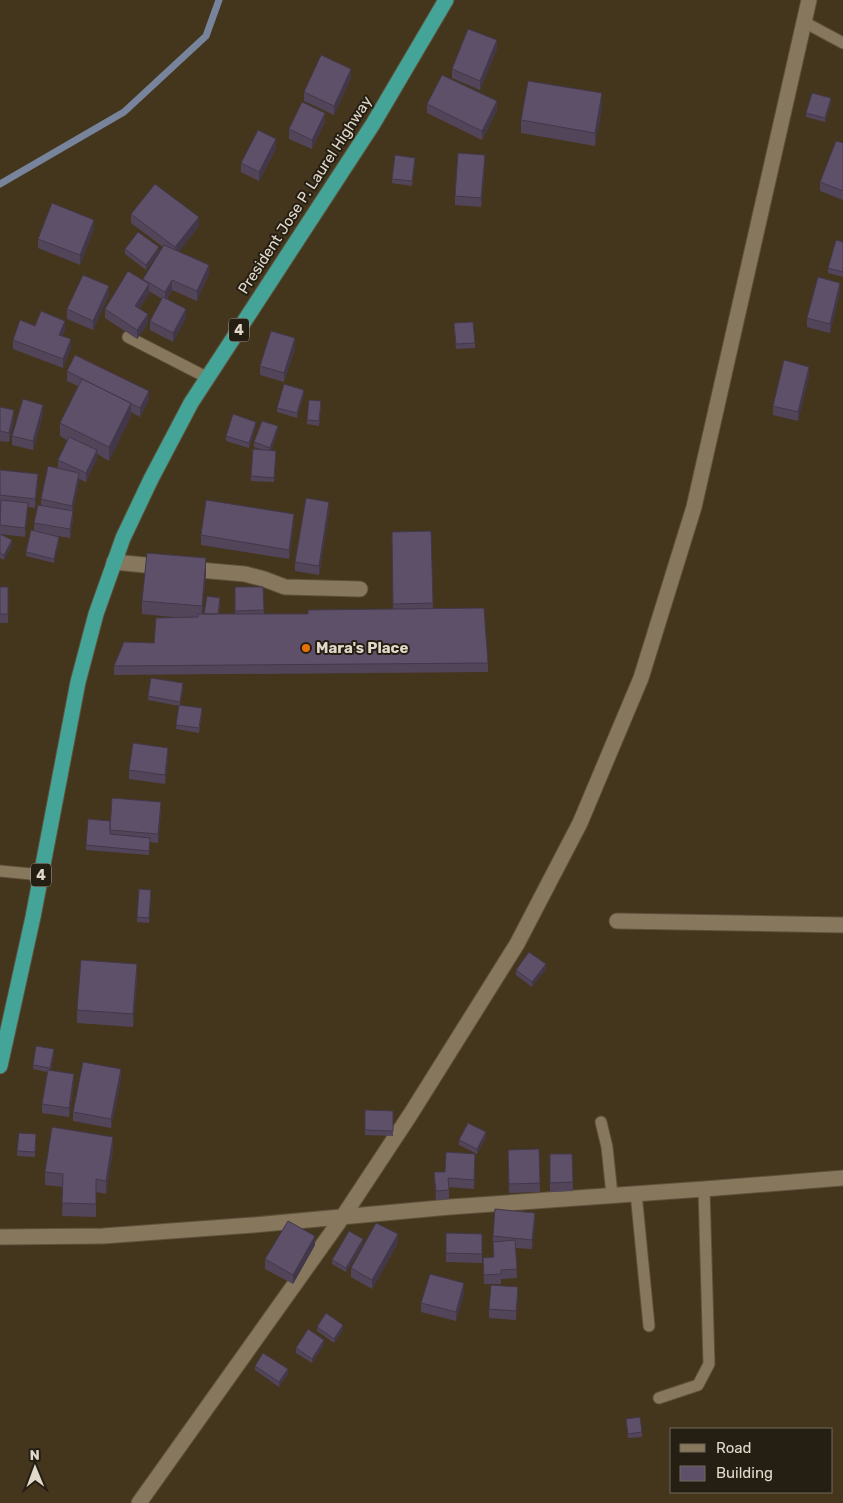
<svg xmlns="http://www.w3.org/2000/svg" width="843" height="1503" viewBox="0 0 843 1503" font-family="Rubik,sans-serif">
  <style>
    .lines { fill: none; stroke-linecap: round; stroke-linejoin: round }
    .stream { stroke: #77849b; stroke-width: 7 }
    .lane-casing { stroke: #5d513b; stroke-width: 13 }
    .street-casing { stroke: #5d513b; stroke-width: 17 }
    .highway-casing { stroke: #5d513b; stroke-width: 17 }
    .lane { stroke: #87775c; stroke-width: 11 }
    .street { stroke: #87775c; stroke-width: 15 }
    .highway { stroke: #44a497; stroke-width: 15 }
    .wall { fill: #52455a }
    .shaded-wall { fill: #42384a }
    .building { fill: #5f5069; stroke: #42384a }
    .food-dot { fill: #e8710a; stroke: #241e13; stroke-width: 2 }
    .labels { text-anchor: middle; stroke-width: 4; stroke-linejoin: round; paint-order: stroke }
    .shield { fill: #241e13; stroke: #a8a093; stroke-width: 1 }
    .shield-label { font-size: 14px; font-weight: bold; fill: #e1d8ca }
    .street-label { font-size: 15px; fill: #e1d8ca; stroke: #241e13 }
    .poi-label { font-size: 15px; font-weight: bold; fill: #e1d8ca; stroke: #241e13; text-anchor: start }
  </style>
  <rect width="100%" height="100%" fill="#44351d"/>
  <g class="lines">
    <path class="stream" d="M0,184L124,112L206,36L219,0"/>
    <g class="lane-casing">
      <path id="lane" d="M804,22L843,43
        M128,337L208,378
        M0,871L41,875
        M601,1122L607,1147L612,1195
        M636,1193L649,1326
        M659,1398L698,1385L709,1364L704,1189"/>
    </g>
    <g class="street-casing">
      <path id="street" d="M114,562L165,567
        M188,569L245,574L264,579L285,587L360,589
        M617,921L843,925
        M0,1237L103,1236L253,1225L450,1207L704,1189L843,1178
        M139,1503L344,1215L410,1115L517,944L580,823L641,678L694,507L809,0"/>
    </g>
    <g class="highway-casing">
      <path id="highway" d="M0,1066L33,917L78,682L96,614L123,538L151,479L191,403L373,124L446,0"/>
    </g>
    <use href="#lane" class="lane"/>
    <use href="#street" class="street"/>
    <use href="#highway" class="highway"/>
  </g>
  <path class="wall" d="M497,49L480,90L452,78V69Z
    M351,78L334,115L304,101V92Z
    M831,103L825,122L806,117V113Z
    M427,104L497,110L482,140L427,113Z
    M602,107L595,146L521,133V120Z
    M325,122L312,149L289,139V129Z
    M843,143V200L820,191V182Z
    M276,149L259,181L241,172V163Z
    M415,162L412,186L392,183V179Z
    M485,165L481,207L455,205V196Z
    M131,214L199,226L179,251L209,274L197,301L172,290L167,299L186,318L173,342L150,330V321L162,299L149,291V294L139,309L148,323L137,339L105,318V309L143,281V279L163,247L131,223Z
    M94,229L80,265L38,248V239Z
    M843,242V277L828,273V268Z
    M125,249L159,252L146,270L125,254Z
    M840,292L830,333L807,327V318Z
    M109,295L93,330L67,319V309Z
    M35,326L65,330L62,336L71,348L63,368L13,349V340Z
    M454,328L475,343V348L456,349Z
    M295,348L284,382L260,375V366Z
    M67,371L149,400L140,417L131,412V416L109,461L97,454V459L86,482L79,479L73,511V520L70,538L45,534L59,542L54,563L26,556V552L34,531V523L41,505V499L58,468V460L67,440L60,436V423L78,386L67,381Z
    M809,376L798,421L773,415V406Z
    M304,394L297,418L277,412V408Z
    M321,406L319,426L307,424V420Z
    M0,407L14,419L9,442L0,441Z
    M43,414L33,450L12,445V436Z
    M256,426L249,448L226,441V436Z
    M278,431L271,450L276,455L274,482L251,481V476L263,450L254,447V442Z
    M0,470L38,483L35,508L28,507L25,537L0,534L12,545L4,560L0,558Z
    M329,511L319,575L295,571V562Z
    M294,523L289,559L201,545V535Z
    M431,531L433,608L488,663V672L114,675V666L154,643L183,618L142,614V601L206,572L202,614H204L220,602L219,614H235V587H263L264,614H308V610L393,609L392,532Z
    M0,587H8V623H0Z
    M183,688L180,705L202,713L199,733L176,729L179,706L148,700V696Z
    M168,757L165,784L129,779V770Z
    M161,811L158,843L150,842L149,855L86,850V845L110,821Z
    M151,895L149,923L137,922V917Z
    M546,969L532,987L516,975V970Z
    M137,978L133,1027L77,1023V1010Z
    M54,1054L51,1070L74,1083L69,1117L42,1113V1104L47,1072L33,1069V1065Z
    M121,1078L111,1128L73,1121V1112Z
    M365,1110L393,1111V1136L365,1135Z
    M36,1134L35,1157L17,1156V1151Z
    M486,1137L477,1154L459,1145V1140Z
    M539,1149L540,1192L509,1193L508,1160Z
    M113,1150L106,1194L96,1192V1217L62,1216L63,1187L45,1185V1172Z
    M550,1154H572L573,1191L550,1192Z
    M475,1163L474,1189L449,1187V1199L436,1200L434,1172H445Z
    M535,1222L532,1249L515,1248L517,1278L501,1279V1284H484L483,1258L493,1257V1236Z
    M446,1233L482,1234V1263L446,1262Z
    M398,1243L372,1289L351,1277V1268Z
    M363,1244L346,1272L332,1264V1260Z
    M315,1245L293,1284L265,1269V1259Z
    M464,1293L456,1321L421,1312V1303Z
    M518,1296L516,1320L489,1318V1309Z
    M317,1327L343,1330L334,1343L317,1331Z
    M324,1344L312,1363L296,1353V1348Z
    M255,1366L288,1374L279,1387L255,1370Z
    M626,1419L642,1432V1437L628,1438Z"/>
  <path class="shaded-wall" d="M497,40V49L480,90V81Z
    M351,69V78L334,115V106Z
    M602,93V107L595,146V133Z
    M831,98V103L825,122V118Z
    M497,101V110L482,140V131Z
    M325,113V122L312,149V140Z
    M276,139V149L259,181V172Z
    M485,155V165L481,207V198Z
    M199,217V226L175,257V247Z
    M94,220V229L80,265V255Z
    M159,247V252L146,270V265Z
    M209,265V274L197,301V291Z
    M172,280V290L165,301V292Z
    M840,283V292L830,333V324Z
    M149,284V294L135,315V306Z
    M109,286V295L93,330V321Z
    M186,309V318L173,342V333Z
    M148,314V323L137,339V330Z
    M65,321V330L59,344V335Z
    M295,338V348L284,382V373Z
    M71,339V348L63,368V359Z
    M809,367V376L798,421V412Z
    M304,390V394L297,418V413Z
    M149,391V400L140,417V408Z
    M131,403V416L109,461V447Z
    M43,405V414L33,450V441Z
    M14,410V419L9,442V433Z
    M256,422V426L249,448V443Z
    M278,426V431L270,452V448Z
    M97,450V459L86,482V473Z
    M79,473V482L73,511V520L70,538V529L72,515V506Z
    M38,474V483L35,508V499Z
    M329,502V511L319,575V566Z
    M28,503V512L25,537V528Z
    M294,514V523L289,559V550Z
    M59,537V542L54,563V559Z
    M12,540V545L4,560V555Z
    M206,558V572L202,619V606Z
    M168,748V757L165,784V775Z
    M161,802V811L158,843V834Z
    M137,964V978L133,1027V1014Z
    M546,964V969L532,987V982Z
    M54,1049V1054L50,1073V1068Z
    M121,1069V1078L111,1128V1119Z
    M74,1074V1083L69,1117V1108Z
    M486,1132V1137L477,1154V1149Z
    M113,1137V1150L106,1194V1181Z
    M535,1213V1222L532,1249V1240Z
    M398,1234V1243L372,1289V1280Z
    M315,1236V1245L293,1284V1275Z
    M363,1239V1244L346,1272V1268Z
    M464,1283V1293L456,1321V1312Z
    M518,1287V1296L516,1320V1311Z
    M343,1325V1330L334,1343V1339Z
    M324,1340V1344L312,1363V1359Z
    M288,1369V1374L279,1387V1382Z"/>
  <path class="building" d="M468,29L497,40L480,81L452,69Z
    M321,55L351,69L334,106L304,92Z
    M442,75L497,101L482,131L427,104Z
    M528,81L602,93L595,133L521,120Z
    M812,93L831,98L825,118L806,113Z
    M302,102L325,113L312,140L289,129Z
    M258,130L276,139L259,172L241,163Z
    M836,141L843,143V191L820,182Z
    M458,153L485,155L481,198L455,196Z
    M395,155L415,158L412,181L392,179Z
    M155,184L199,217L175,247L131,214Z
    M52,203L94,220L80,255L38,239Z
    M138,232L159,247L146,265L125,249Z
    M836,240L843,242V272L828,268Z
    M164,245L209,265L197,291L172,280L165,292L143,279Z
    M128,271L149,284L135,306L148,314L137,330L105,309Z
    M83,275L109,286L93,321L67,309Z
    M818,277L840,283L830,324L807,318Z
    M163,297L186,309L173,333L150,321Z
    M41,311L65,321L59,335L71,339L63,359L13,340L20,320L35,326Z
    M473,322L475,343L456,344L454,323Z
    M271,331L295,338L284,373L260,366Z
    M75,355L149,391L140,408L67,371Z
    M784,360L809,367L798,412L773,406Z
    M82,379L131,403L109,447L60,423Z
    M284,384L304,390L297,413L277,408Z
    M23,399L43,405L33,441L12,436Z
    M309,400L321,401L319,421L307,420Z
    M0,407L14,410L9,433L0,431Z
    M233,414L256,422L249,443L226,436Z
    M262,421L278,426L270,448L254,442Z
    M69,437L97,450L86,473L58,460Z
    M253,449L276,451L274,478L251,476Z
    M48,466L79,473L72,506L41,499Z
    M0,470L38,474L35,499L0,495Z
    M306,498L329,502L319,566L295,562Z
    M1,500L28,503L25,528L0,525Z
    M206,500L294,514L289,550L201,535Z
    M38,505L73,511L70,529L34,523Z
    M31,530L59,537L54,559L26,552Z
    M431,531L433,603L393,604L392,532Z
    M0,534L12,540L4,555L0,553Z
    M147,553L206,558L202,606L142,601Z
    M0,587H8V614H0Z
    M235,587H263L264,610L235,611Z
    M207,596L220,598L218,614H204Z
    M484,608L488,663L114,666L124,642L154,643L156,618L198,617V614H308V610Z
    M151,678L183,683L180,702L148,696Z
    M179,705L202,708L199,728L176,725Z
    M133,743L168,748L165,775L129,770Z
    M112,798L161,802L158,834L110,830Z
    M88,819L110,821V834L150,838L149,851L86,845Z
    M139,889L151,890L149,918L137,917Z
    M529,952L546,964L532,982L516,970Z
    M81,960L137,964L133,1014L77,1010Z
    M36,1046L54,1049L50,1068L33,1065Z
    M83,1062L121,1069L111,1119L73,1112Z
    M48,1070L74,1074L69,1108L42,1104Z
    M365,1110L393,1111V1131L365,1130Z
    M468,1123L486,1132L477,1149L459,1140Z
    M52,1127L113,1137L106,1181L96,1179V1204L62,1203L63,1174L45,1172Z
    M19,1133L36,1134L35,1152L17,1151Z
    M539,1149L540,1183L509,1184L508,1150Z
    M446,1152L475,1154L474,1180L448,1178L449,1190L436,1191L434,1172H445Z
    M550,1154H572L573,1182L550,1183Z
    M495,1209L535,1213L532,1240L493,1236Z
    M288,1221L315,1236L293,1275L265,1259Z
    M376,1223L398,1234L372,1280L351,1268Z
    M349,1231L363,1239L346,1268L332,1260Z
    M446,1233L482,1234V1254L446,1253Z
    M515,1240L517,1269L501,1270V1274L484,1275L483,1258L494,1257L493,1242Z
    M430,1274L464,1283L456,1312L421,1303Z
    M491,1285L518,1287L516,1311L489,1309Z
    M326,1313L343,1325L334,1339L317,1327Z
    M308,1329L324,1340L312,1359L296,1348Z
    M263,1353L288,1369L279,1382L255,1366Z
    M640,1417L642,1432L628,1434L626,1419Z"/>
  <circle class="food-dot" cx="306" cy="648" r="5"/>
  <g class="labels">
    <g class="shield">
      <rect x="229" y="318.5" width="20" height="23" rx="4"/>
      <rect x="31" y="863.5" width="20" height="23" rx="4"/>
    </g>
    <g class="shield-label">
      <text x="239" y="335">4</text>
      <text x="41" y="880">4</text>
    </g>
    <g class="street-label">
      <text transform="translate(305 195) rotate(-57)" y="5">President Jose P. Laurel Highway</text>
    </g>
    <g class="poi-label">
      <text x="316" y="653">Mara's Place</text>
    </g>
  </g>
  <rect x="670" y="1428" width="162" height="65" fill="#241e13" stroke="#70685c"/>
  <rect x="680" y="1444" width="25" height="8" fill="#87775c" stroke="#70685c"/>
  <text x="716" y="1453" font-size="15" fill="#e1d8ca">Road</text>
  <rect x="680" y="1466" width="25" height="15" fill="#5f5069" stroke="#70685c"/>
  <text x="716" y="1478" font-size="15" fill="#e1d8ca">Building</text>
  <g transform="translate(35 1468) rotate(359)" stroke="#241e13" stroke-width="4" paint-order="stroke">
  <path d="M0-4L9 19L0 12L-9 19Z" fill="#e1d8ca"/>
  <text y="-8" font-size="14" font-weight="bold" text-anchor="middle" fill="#e1d8ca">N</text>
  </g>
</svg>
